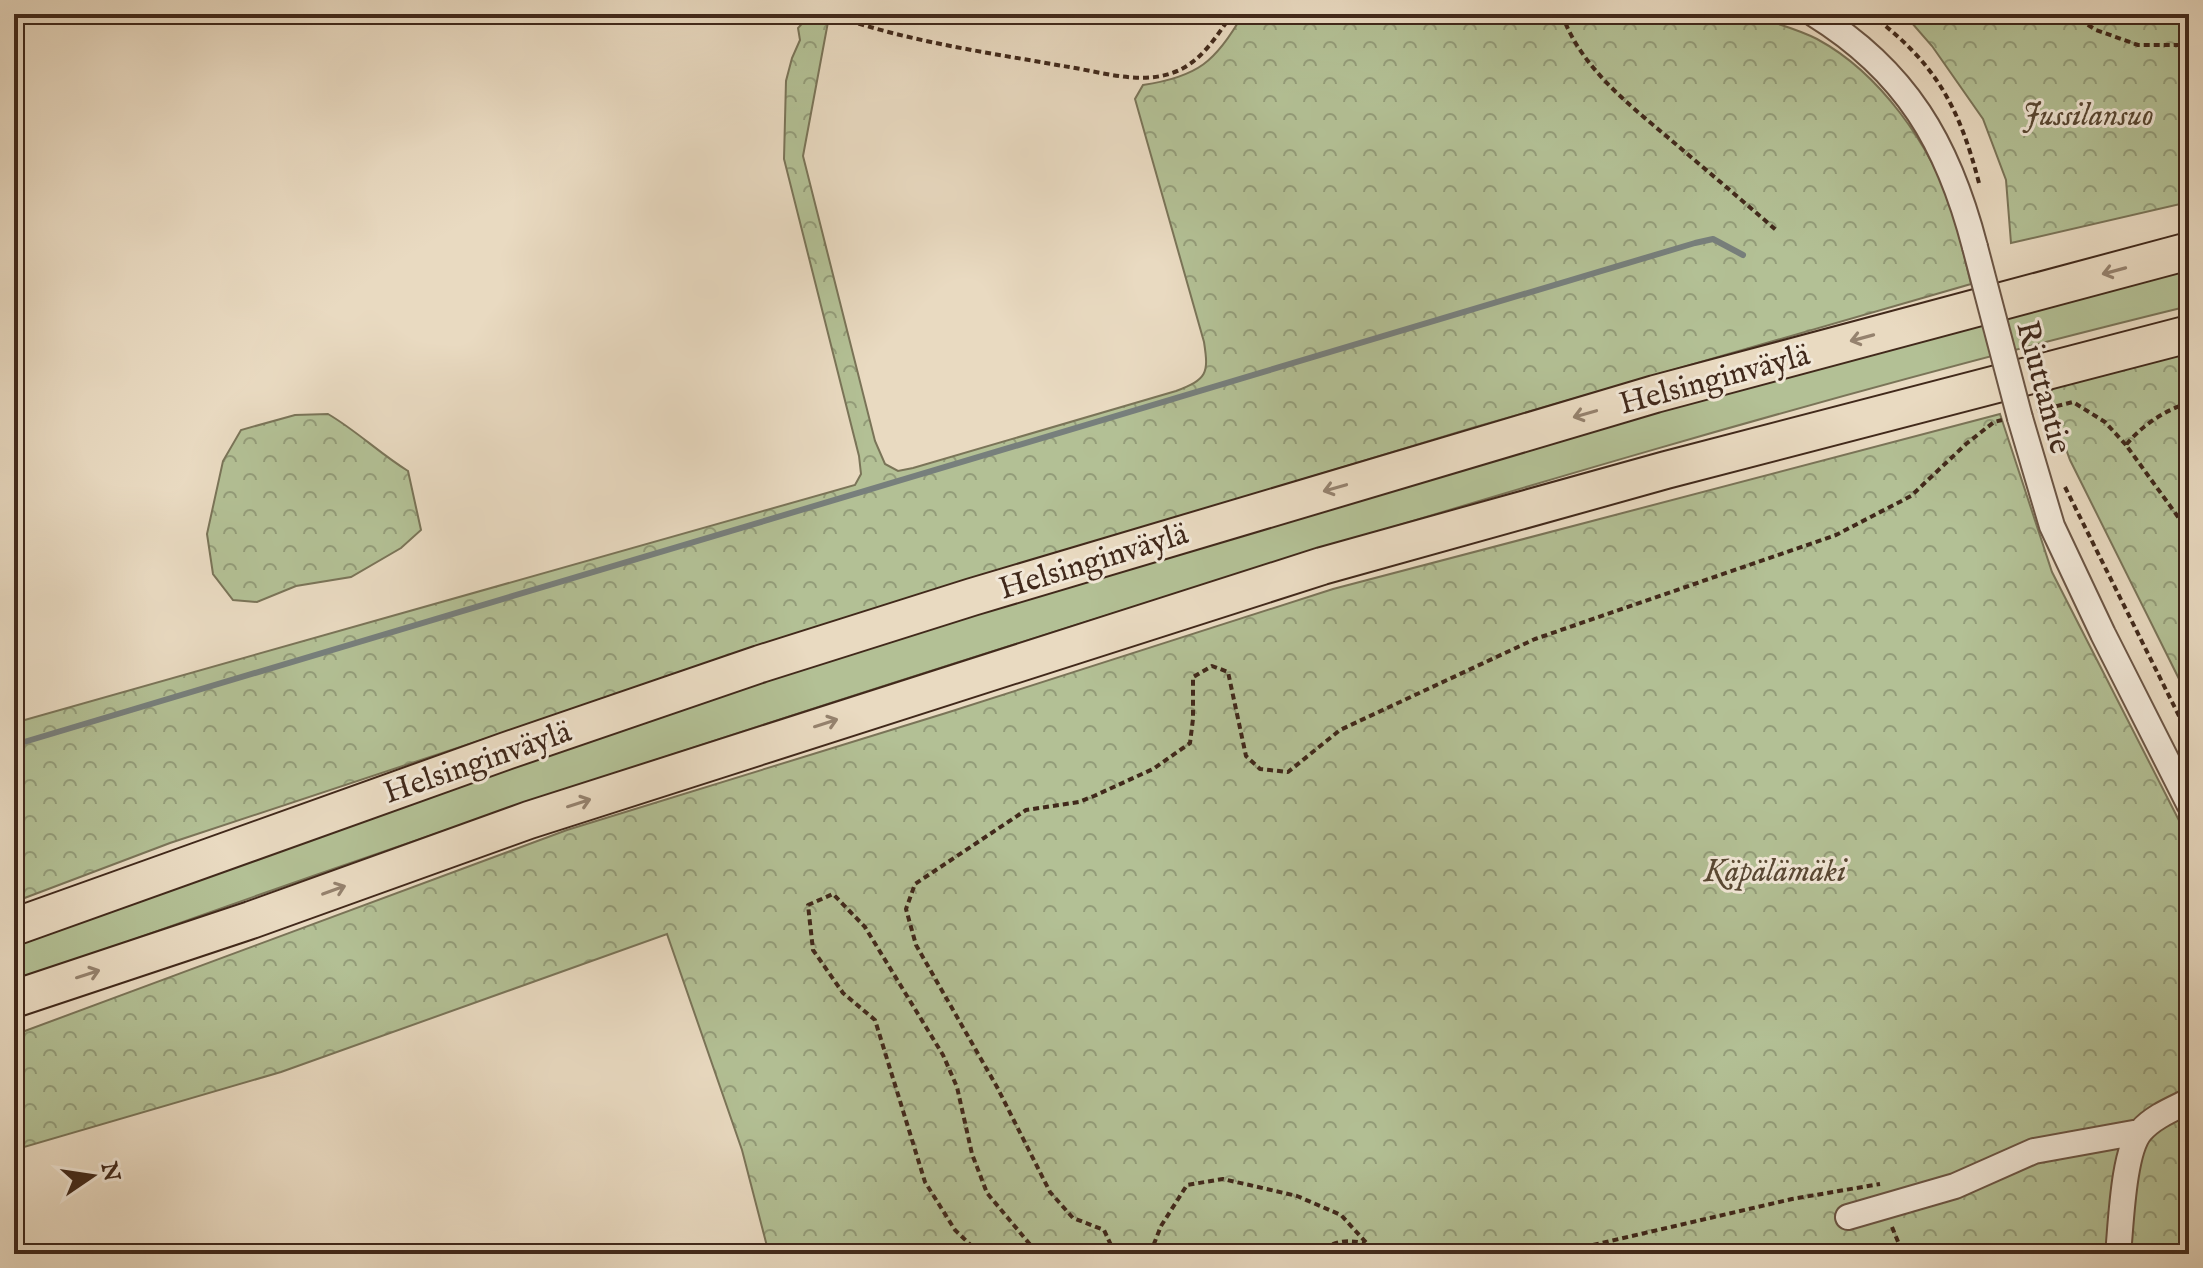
<svg xmlns="http://www.w3.org/2000/svg" width="2203" height="1268" viewBox="0 0 2203 1268" font-family="'IM FELL English',serif">
  <style>
    .green { fill: #b3c095; stroke: #7a7458; stroke-width: 2 }
    .forest { fill: url(#forest-crowns); stroke: #7a7458; stroke-width: 2 }
    .lines { fill: none; stroke-linecap: round; stroke-linejoin: round }
    .stream { stroke: #777f7c; stroke-width: 6 }
    .minor-casing { stroke: #6b5544; stroke-width: 28 }
    .highway-casing { stroke: #41291b; stroke-width: 40 }
    .path { stroke: #41291b; stroke-width: 4; stroke-dasharray: 6 4; stroke-linecap: butt }
    .minor { stroke: #f1e7d7; stroke-width: 24 }
    .highway { stroke: #e9dac1; stroke-width: 36 }
    .minor-bridge-casing { stroke: #6b5544; stroke-width: 28; stroke-linecap: butt }
    .minor-bridge { stroke: #f1e7d7; stroke-width: 24 }
    .oneway { stroke: #95826e }
    .labels { text-anchor: middle; stroke-width: 6; stroke-linejoin: round; paint-order: stroke }
    .park-label { font-size: 32px; font-style: italic; fill: #584733; stroke: #f1e7d7 }
    .street-label { font-size: 32px; fill: #41291b; stroke: #f1e7d7 }
  </style>
  <defs>
    <pattern id="forest-crowns" width="20" height="18" patternUnits="userSpaceOnUse" patternTransform="scale(2)"><rect width="20" height="18" fill="#b3c095"/><path d="M2 6a3 3 0 1 1 6 0M12 15a3 3 0 1 1 6 0" fill="none" stroke="#939c79"/></pattern>
  </defs>
  <rect width="100%" height="100%" fill="#e9dac1"/>
  <filter id="stains"><feTurbulence type="fractalNoise" baseFrequency=".0025" numOctaves="4"/><feColorMatrix values="0 0 0 0 .2 0 0 0 0 .09 0 0 0 0 .02 0 0 0 .5 -.17"/></filter>
  <radialGradient id="worn" r=".72"><stop offset=".6" stop-color="#630" stop-opacity="0"/><stop offset="1" stop-color="#630" stop-opacity=".3"/></radialGradient>
  <path class="green" d="M2189,269V306C1829,394 1475,500 1121,611C749,727 380,848 14,983V941L105,907L945,619L1445,469Z"/>
  <path class="forest" d="M1243,14H1748C1770,22 1796,28 1817,39C1880,73 1931,145 1953,213C1960,236 1965,260 1971,284L1472,428L892,604L170,843L14,902V723L855,485L861,474L859,456L784,159L786,81L792,58L800,40L798,28L808,17L828,22L803,156L875,441L885,464L898,471L913,468L1176,391C1207,379 1209,374 1204,342L1135,99L1143,85C1197,77 1216,62 1243,14Z
    M1904,14H2189V202L2011,243L2006,180L1983,119L1932,46Z
    M2189,351V699L2070,460L2050,405V392L2057,385Z
    M328,414C357,431 379,453 408,471L421,530L401,548L351,577L296,586L257,602L233,600L213,574L207,534L223,461L241,430L295,415Z
    M2000,414L2052,572L2189,840V1254H769L742,1150L667,934L281,1072L14,1150V1035L567,830L946,713L1333,589Z"/>
  <g class="lines">
    <path class="stream" d="M14,745L1695,243L1713,239L1743,255"/>
    <g class="minor-casing">
      <path id="minor" d="M1814,14C1906,71 1948,143 1975,247
        M2020,418L2052,526L2103,634L2189,804
        M1848,1217L1955,1186L2034,1151L2139,1132
        M2118,1254C2121,1226 2123,1151 2141,1131C2153,1117 2173,1109 2189,1101"/>
    </g>
    <g class="highway-casing">
      <path id="highway" d="M14,927L506,751L760,664L972,597L1655,394L2189,251
        M14,999L251,920L529,820L1322,566L1666,470L2189,334"/>
    </g>
    <path class="path" d="M830,14C904,41 985,52 1063,66C1098,71 1138,85 1172,73C1200,64 1216,37 1232,14
      M1562,14C1581,70 1635,109 1678,146C1711,174 1744,202 1776,230
      M1870,14C1935,62 1959,106 1979,183
      M2071,14L2096,30L2138,45H2189
      M2189,403C2166,409 2140,427 2126,445L2189,532
      M2037,411L2073,402L2105,422L2126,445
      M2065,487L2189,736
      M1892,1227L1903,1254
      M980,1254L955,1230L925,1182L875,1020L843,993L813,950L808,905L833,894L865,927L943,1055L957,1087L972,1154L987,1193L1038,1254
      M1115,1254L1104,1230L1073,1218L1050,1192L997,1087L916,945L906,909L915,884L1026,810L1079,802L1094,796L1153,769L1190,743L1193,719V677L1212,666L1228,672L1246,756L1260,769L1288,772L1340,730L1535,639L1836,535L1911,496L1966,444L1994,422L2002,420
      M1150,1254L1161,1226L1187,1185L1223,1179L1297,1196L1341,1215L1372,1249
      M1315,1254C1332,1242 1344,1239 1364,1243
      M1554,1254L1792,1199L1880,1184"/>
    <use href="#minor" class="minor"/>
    <use href="#highway" class="highway"/>
    <g class="minor-bridge-casing">
      <path id="minor-bridge" d="M1975,247L2020,418"/>
    </g>
    <use href="#minor-bridge" class="minor-bridge"/>
  </g>
  <defs><path id="oneway-shaft" d="M-6 0H5M1.5-3L5.5 0L1.5 3" fill="none" stroke-width="1.6" stroke-linecap="round" stroke-linejoin="round" transform="scale(2)"/></defs>
  <g class="oneway">
    <use href="#oneway-shaft" transform="translate(2114 271) rotate(165)"/>
    <use href="#oneway-shaft" transform="translate(1862 338) rotate(165)"/>
    <use href="#oneway-shaft" transform="translate(1585 414) rotate(164)"/>
    <use href="#oneway-shaft" transform="translate(1335 488) rotate(164)"/>
    <use href="#oneway-shaft" transform="translate(826 723) rotate(-18)"/>
    <use href="#oneway-shaft" transform="translate(579 803) rotate(-18)"/>
    <use href="#oneway-shaft" transform="translate(334 890) rotate(-20)"/>
    <use href="#oneway-shaft" transform="translate(88 974) rotate(-18)"/>
  </g>
  <g class="labels">
    <g class="park-label">
      <text x="2088" y="125">Jussilansuo</text>
      <text x="1775" y="881">Käpälämäki</text>
    </g>
    <g class="street-label">
      <text transform="translate(1714 378) rotate(-15)" y="11">Helsinginväylä</text>
      <text transform="translate(2045 387) rotate(75)" y="11">Riuttantie</text>
      <text transform="translate(1093 560) rotate(-17)" y="11">Helsinginväylä</text>
      <text transform="translate(477 761) rotate(-19)" y="11">Helsinginväylä</text>
    </g>
  </g>
  <rect width="2203" height="1268" fill="none" stroke="#e9dac1" stroke-width="48"/>
  <rect x="16" y="16" width="2171" height="1236" fill="none" stroke="#41291b" stroke-width="4"/>
  <rect x="24" y="24" width="2155" height="1220" fill="none" stroke="#41291b" stroke-width="2"/>
  <g transform="translate(92 1176) rotate(77)" stroke="#f1e7d7" stroke-width="6" paint-order="stroke">
  <path d="M0-6L14 30L0 20L-14 30Z" fill="#41291b"/>
  <text y="-12" font-size="22" font-weight="bold" text-anchor="middle" fill="#41291b">N</text>
  </g>
  <rect width="100%" height="100%" filter="url(#stains)"/>
  <rect width="100%" height="100%" fill="url(#worn)"/>
</svg>
